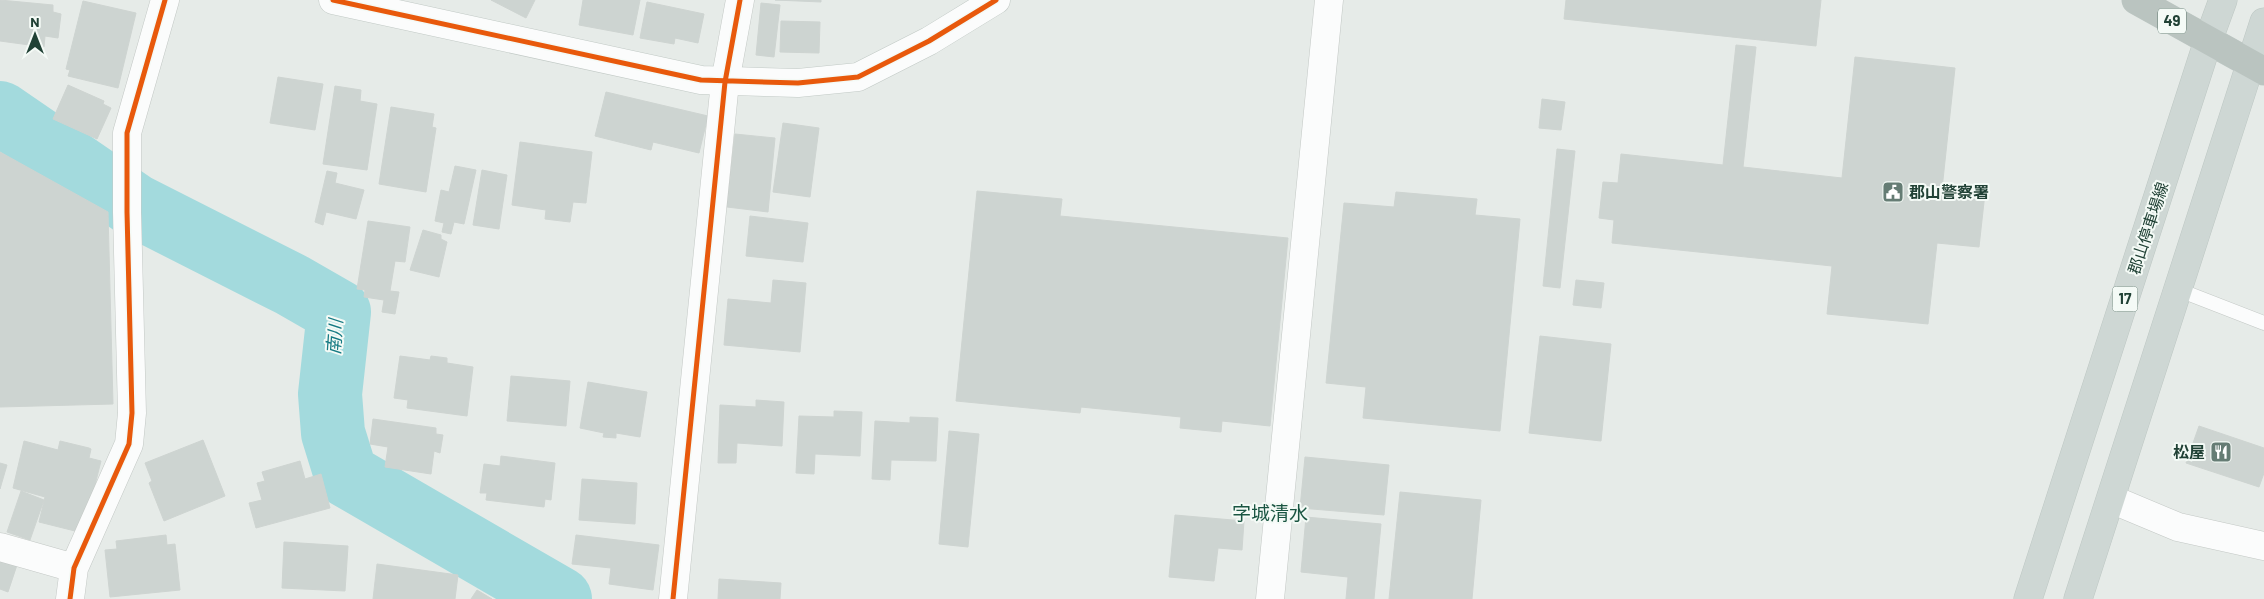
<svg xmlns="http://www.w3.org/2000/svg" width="2264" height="599" viewBox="0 0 2264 599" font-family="Barlow,'Noto Sans JP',sans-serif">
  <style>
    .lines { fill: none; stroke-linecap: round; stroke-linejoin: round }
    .river { stroke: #a3dadd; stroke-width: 64 }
    .building { fill: #cdd4d1; stroke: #ced4d1 }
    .lane-casing { stroke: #c3c8c5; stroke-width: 15 }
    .street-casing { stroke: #c3c8c5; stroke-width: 29 }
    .secondary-casing { stroke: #c1c9c5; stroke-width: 29 }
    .primary-casing { stroke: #bdc7c3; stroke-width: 29 }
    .highway-casing { stroke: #bdc7c3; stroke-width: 29 }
    .lane { stroke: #fbfcfc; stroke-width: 14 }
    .street { stroke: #fbfcfc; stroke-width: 28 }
    .secondary { stroke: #fbfcfc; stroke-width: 28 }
    .primary { stroke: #ced7d4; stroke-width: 28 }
    .highway { stroke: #bac4c0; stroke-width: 28 }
    .cycleway-casing { stroke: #f4faf6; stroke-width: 8 }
    .cycleway { stroke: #e8590c; stroke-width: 5 }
    .labels { text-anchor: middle; stroke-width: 4; stroke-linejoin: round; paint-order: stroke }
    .shield { fill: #f4faf6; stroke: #60786f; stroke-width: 1 }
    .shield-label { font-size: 15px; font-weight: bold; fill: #204135 }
    .poi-label { font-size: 16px; font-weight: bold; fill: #204135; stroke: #f4faf6; text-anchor: start }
    .street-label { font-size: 16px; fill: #204135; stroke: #f4faf6 }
    .water-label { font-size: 18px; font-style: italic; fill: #157a83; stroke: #f4faf6 }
    .quarter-label { font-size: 19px; fill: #1a5542; stroke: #f4faf6 }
  </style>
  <rect width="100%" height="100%" fill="#e6ebe8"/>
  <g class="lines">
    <path class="river" d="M0,113L134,205L292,285L339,312L330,394L333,433L346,475L560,599"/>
  </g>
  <path class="building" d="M0,0L53,5V12L61,14L58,38L45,36L44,47L0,41Z
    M491,0H535L526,18Z
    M583,0H640L633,35L579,25Z
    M775,0H821V2Z
    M1566,0H1821L1816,46L1564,19Z
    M83,1L136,13L118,88L68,76L70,70L66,69Z
    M647,2L704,14L698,43L675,38L674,44L640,38Z
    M761,3L780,5L774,57L756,55Z
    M781,21L820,22L819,53L780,52Z
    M1736,45L1756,47L1743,167L1842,178L1855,57L1955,68L1942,189L1985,193L1979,247L1937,243L1928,324L1827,314L1832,266L1612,243L1614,220L1599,218L1603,182L1618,183L1621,154L1723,165Z
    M278,77L323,84L315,130L270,123Z
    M68,85L104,101L103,104L111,108L97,139L53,119Z
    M335,86L361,90L360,101L377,104L367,170L323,164Z
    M606,92L708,116L699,153L653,142L651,150L595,136Z
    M1542,99L1565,102L1561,130L1539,128Z
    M391,107L434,114L432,127L436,128L426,192L379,184Z
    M783,123L819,128L810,197L773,192Z
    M735,134L775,138L768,212L727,207Z
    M520,142L592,152L586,203L573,202L570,222L545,219L546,210L512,205Z
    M1557,149L1575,151L1560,288L1543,286Z
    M0,152L108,212L113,404L0,407Z
    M455,166L476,170L464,224L454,222L451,234L442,232L444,223L435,221L441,190L449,192Z
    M482,170L507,175L499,229L473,225Z
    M327,171L337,173L335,183L364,190L356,219L326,212L323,225L315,222Z
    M977,191L1062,199L1060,216L1288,238L1270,426L1222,421L1221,432L1180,428L1181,417L1081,407L1080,413L956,401Z
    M1396,192L1477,199L1475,215L1520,219L1500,431L1363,418L1366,387L1326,383L1344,203L1394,207Z
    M750,216L808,223L803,262L746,256Z
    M368,221L410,227L405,262L395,261L390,291L399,292L395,314L382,312L384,300L364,297L365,290L357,289Z
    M423,230L441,235V239L447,242L439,277L410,270Z
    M773,280L806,283L800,352L724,345L728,299L771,303Z
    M1576,280L1604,283L1601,308L1573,305Z
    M1540,336L1611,344L1601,441L1529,433Z
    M400,356L430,360L431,356L447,358V363L473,367L467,416L407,408L408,400L394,398Z
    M511,376L570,381L566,426L507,421Z
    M588,382L647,392L640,437L616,433V438L603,437L604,433L580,428Z
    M756,400L784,402L782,446L737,443L736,463H718L720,405L756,407Z
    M834,411L862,412L860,456L815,454L814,474L796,473L799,416L834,417Z
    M910,417L938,418L936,461L891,460L890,480L872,479L875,421L910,423Z
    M373,419L436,428V434L443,435L440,453L434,451L431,474L385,467L388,447L370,444Z
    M2199,426L2264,448V473L2259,487L2186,463Z
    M949,431L979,434L968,547L939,544Z
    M203,440L225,496L164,521L149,483L152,481L145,463Z
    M24,441L58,450L60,441L89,448L91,449L89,458L101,461L83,533L39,522L45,497L13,488Z
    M501,456L555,463L551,500L545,499L544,507L486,500L487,493H480L484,464L500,466Z
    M1305,457L1389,465L1384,515L1300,508Z
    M300,461L305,479L321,474L330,508L256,528L249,503L262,500L257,483L265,481L262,472Z
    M0,463L7,465L0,489Z
    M582,479L637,483L635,524L579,520Z
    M21,491L44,500L30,540L7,532Z
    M1400,492L1481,500L1472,599H1389Z
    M1175,515L1244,521L1242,550L1218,548L1214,581L1169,577Z
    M1306,517L1381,524L1374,599H1346L1348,577L1301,572Z
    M166,535L167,545L175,544L180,590L110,597L105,550L117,549L116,541Z
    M576,535L659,545L653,590L609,584L611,568L572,564Z
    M284,542L348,546L345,591L282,588Z
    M0,559L17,565L8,592L0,589Z
    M377,564L458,575L455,599H373Z
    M719,579L781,583L780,599H718Z
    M477,590L492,599H471Z"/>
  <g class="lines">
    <g class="lane-casing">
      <path id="lane" d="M2179,290L2264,323"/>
    </g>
    <g class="street-casing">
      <path id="street" d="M2111,499L2178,527L2264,546
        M0,547L74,568
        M70,599L74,568L129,444L132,413L127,212V133L165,0
        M673,599L725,82L740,0
        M1270,599L1329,0"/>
    </g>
    <g class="secondary-casing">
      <path id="secondary" d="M333,0L701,80L798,83L858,77L929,41L996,0"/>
    </g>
    <g class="primary-casing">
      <path id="primary" d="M2028,599L2208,41L2223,0
        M2078,599L2264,22"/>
    </g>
    <g class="highway-casing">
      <path id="highway" d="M2136,0L2264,71"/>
    </g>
    <use href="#lane" class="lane"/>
    <use href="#street" class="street"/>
    <use href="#secondary" class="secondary"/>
    <use href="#primary" class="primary"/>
    <use href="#highway" class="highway"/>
    <g class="cycleway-casing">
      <path id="cycleway" d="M333,0L701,80L798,83L858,77L929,41L996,0
        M70,599L74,568L129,444L132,413L127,212V133L165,0
        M673,599L725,82L740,0"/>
    </g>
    <use href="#cycleway" class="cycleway"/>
  </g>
  <defs>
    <g id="civic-square" transform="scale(1.125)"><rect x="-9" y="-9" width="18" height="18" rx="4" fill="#657c74" stroke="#f4faf6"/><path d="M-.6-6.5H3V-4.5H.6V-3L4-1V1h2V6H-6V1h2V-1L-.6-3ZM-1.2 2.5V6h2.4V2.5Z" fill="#fff"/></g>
    <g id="restaurant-square" transform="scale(1.125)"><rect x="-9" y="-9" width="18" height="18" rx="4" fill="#657c74" stroke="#f4faf6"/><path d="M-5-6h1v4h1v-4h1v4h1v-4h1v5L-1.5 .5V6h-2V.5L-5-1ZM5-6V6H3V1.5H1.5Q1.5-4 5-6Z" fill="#fff"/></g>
  </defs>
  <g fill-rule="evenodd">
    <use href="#civic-square" x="1893" y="192"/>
    <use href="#restaurant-square" x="2221" y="452"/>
  </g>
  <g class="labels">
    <g class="shield">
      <rect x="2158" y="8.5" width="28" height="25" rx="4"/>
      <rect x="2112.5" y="286.5" width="25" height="25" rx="4"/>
    </g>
    <g class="shield-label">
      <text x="2172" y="26">49</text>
      <text x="2125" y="304">17</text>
    </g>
    <g class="poi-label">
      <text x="1909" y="198">郡山警察署</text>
      <text x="2205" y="458" text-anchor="end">松屋</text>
    </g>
    <g class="street-label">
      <text transform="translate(2148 228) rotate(-72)" y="6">郡山停車場線</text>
    </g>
    <g class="water-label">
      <text transform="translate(335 337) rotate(-86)" y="6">南川</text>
    </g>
    <g class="quarter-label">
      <text x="1270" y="520">字城清水</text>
    </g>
  </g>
  <g transform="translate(35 35)" stroke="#f4faf6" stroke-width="4" paint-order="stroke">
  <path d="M0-4L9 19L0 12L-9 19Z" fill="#204135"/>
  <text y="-8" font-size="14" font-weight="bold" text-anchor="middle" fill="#204135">N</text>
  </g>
</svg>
